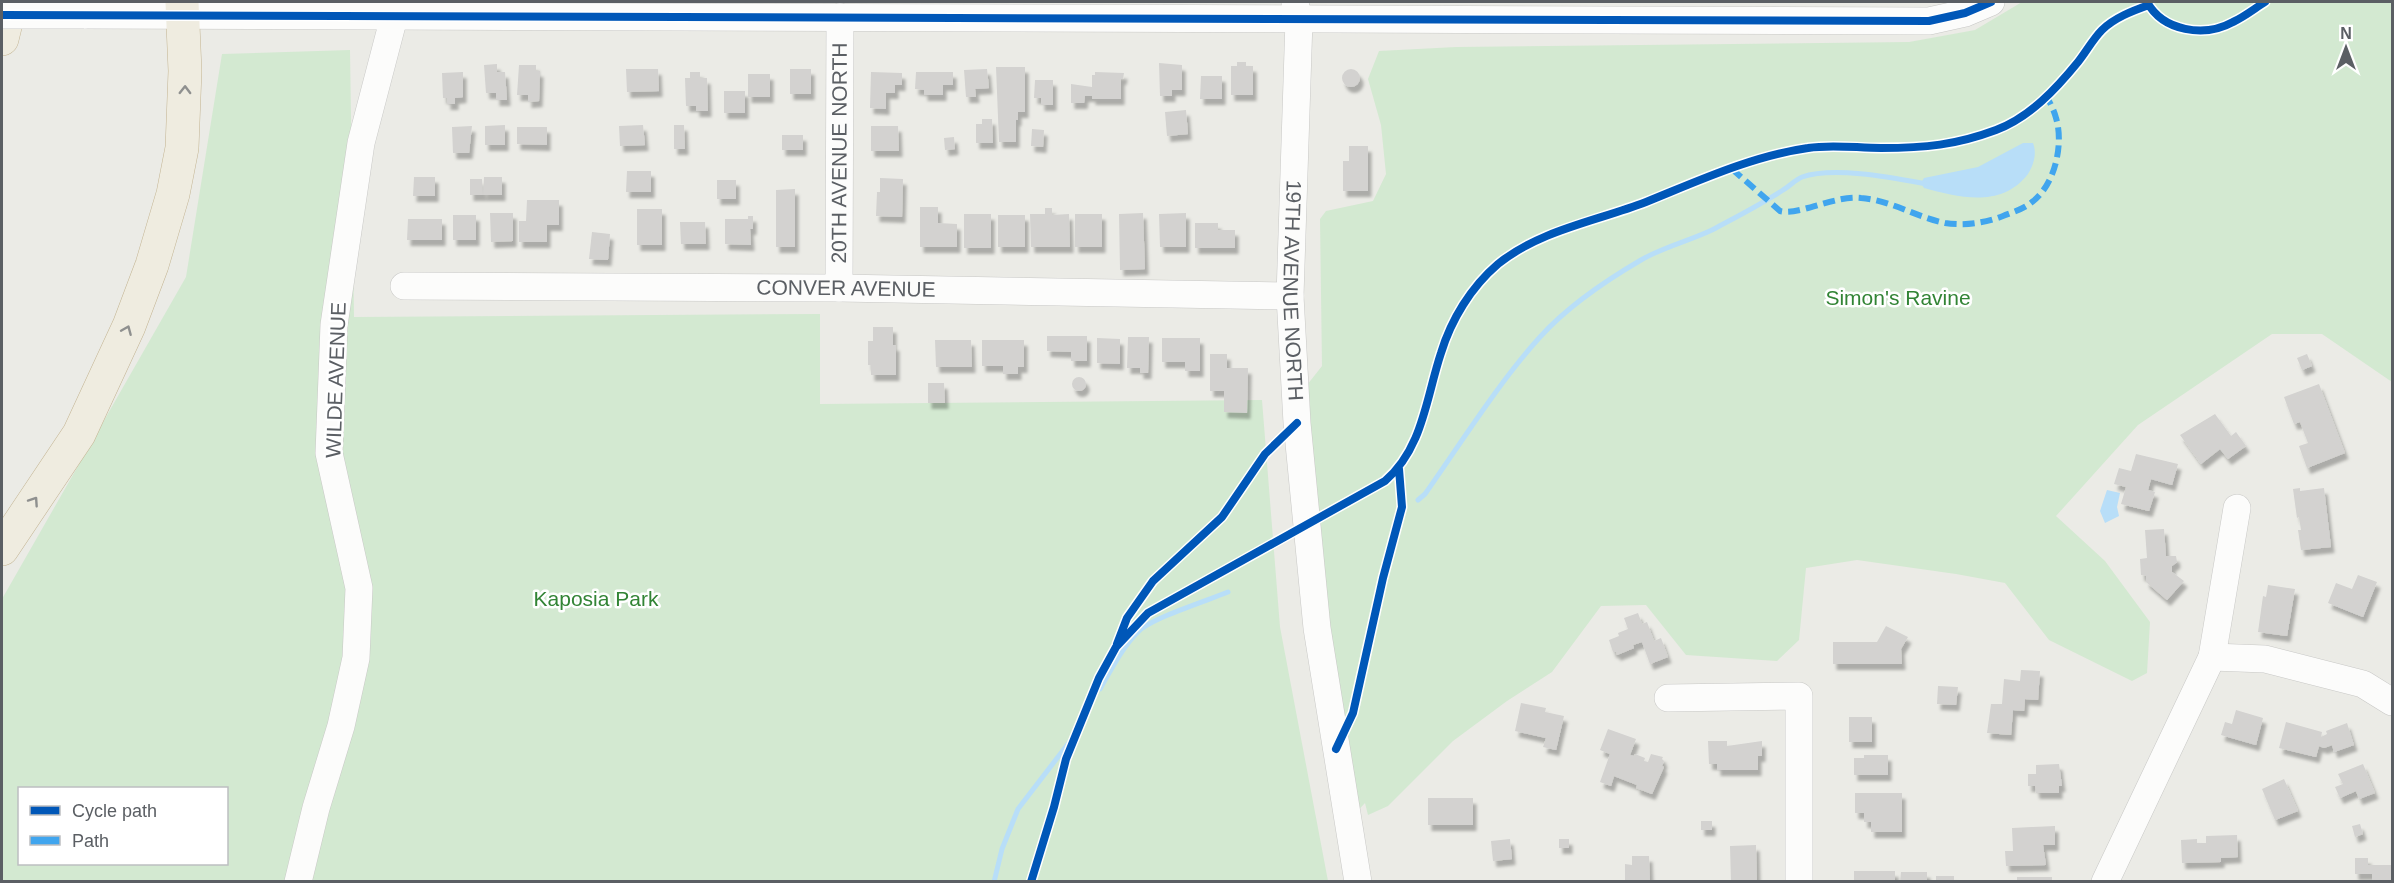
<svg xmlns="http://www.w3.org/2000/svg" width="2394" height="883" viewBox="0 0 2394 883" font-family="Arial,sans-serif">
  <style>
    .green { fill: #d3e9d1; fill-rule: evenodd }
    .water { fill: #b8def8 }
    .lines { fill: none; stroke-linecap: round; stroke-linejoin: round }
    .stream { stroke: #b8def8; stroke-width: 5 }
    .building { fill: #d3d2d0; filter: url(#shadow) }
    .minor-casing { stroke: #c8c8c6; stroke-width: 28 }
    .highway-casing { stroke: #c3b492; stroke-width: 34 }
    .minor { stroke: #fcfcfb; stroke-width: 27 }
    .highway { stroke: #efece0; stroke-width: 33 }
    .minor-bridge-casing { stroke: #c8c8c6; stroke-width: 28; stroke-linecap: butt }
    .minor-bridge { stroke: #fcfcfb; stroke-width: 27 }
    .quiet { stroke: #40a5ee; stroke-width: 6; stroke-dasharray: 12 6; stroke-linecap: butt }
    .cycleway-casing { stroke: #fff; stroke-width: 11 }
    .cycleway { stroke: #0057b8; stroke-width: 8 }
    .oneway { stroke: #8f908f }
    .labels { text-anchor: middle; stroke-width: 5; stroke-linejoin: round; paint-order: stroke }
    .street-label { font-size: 21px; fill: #5b5f64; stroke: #fff }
    .park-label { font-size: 21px; fill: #328435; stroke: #fff }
  </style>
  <defs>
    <filter id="shadow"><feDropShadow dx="3.5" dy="6" stdDeviation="1.5" flood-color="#0004"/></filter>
  </defs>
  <rect width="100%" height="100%" fill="#ebebe6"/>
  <path class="green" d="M2022,2H2392V382L2322,334H2272L2138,425L2056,516L2105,561L2150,622L2147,673L2132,681L2049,640L2005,583L1956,574L1857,560L1806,568L1799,640L1777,661L1686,655L1646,605L1601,606L1552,672L1507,701L1453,741L1388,806L1368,815L1365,803L1348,821L1296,399L1322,366L1320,219L1326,211L1373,201L1386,174L1381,125L1368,79L1379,51L1456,47L1909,42L1975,30Z
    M350,50L354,317L820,314V404L1262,400L1280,627L1328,881L2,882V599L186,277L222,54ZM20,788H226V864H20Z"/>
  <path class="water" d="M2023,143H2033C2037,154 2034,164 2028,174C2002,208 1960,198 1924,188L1921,183L1924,178L1978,167Z
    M2107,490L2120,493L2117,507L2119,516L2105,523L2100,511Z"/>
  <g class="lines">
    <path class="stream" d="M1418,500L1425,494C1461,443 1499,382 1540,337C1568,306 1605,281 1641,260C1663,247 1689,241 1712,230C1736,217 1760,205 1783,190C1790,186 1795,180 1802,177C1834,166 1894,178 1927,184
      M1100,689C1111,670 1123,646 1139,631C1152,618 1209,600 1228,592
      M994,882L1002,849L1018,809L1071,740"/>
  </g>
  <path class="building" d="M1237,62H1246V66H1253V95H1231V66H1237Z
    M1159,63L1182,65V90H1172V96H1160Z
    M497,64V72H505L507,100H496V93H486L484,65Z
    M519,65H536V71H540L539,101L528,102V95H517Z
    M996,67H1025V112H1018V120H1016V142H999Z
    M1342 78a9 9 0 1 1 18 0a9 9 0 1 1-18 0Z
    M626,69H658L659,91L627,92Z
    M790,69H811V94H790Z
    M987,69L989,88L975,89L976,97H966L964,70Z
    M463,72V97L455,98V104H447V98H443L442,73Z
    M690,72H700V78H707L708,111H696V106H686L685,78H690Z
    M871,72L902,73V85H895V93H886V109L870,108Z
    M916,72H953V85H943V95H924V90L915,89Z
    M1095,72L1124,73L1123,79H1121V99H1092V96H1085L1084,103H1071V84L1092,87V75H1095Z
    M748,74H770V97H748Z
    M1201,76H1222V99H1200Z
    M1035,80H1053V105H1041V98H1034Z
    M724,91H745V113H724Z
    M1186,110L1188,134L1167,136L1165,112Z
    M982,119H992L993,143H976V124H982Z
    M505,125V145H485V126Z
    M643,125L645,145L620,146L619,126Z
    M674,125H684L685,149H674Z
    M472,126L469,153H453L452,127Z
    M871,126H898L899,151H871Z
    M517,127H547V145L517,144Z
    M1032,129L1044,130L1043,147L1031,146Z
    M782,135H803V150H782Z
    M954,137L955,149L945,150L944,138Z
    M1349,146H1368V191H1343V161H1349Z
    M627,171H651V192H626Z
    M414,177H435V196H413Z
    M484,177H502V195H483Z
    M880,178L903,179L902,217L876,216L877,192H880Z
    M470,179H482L483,195H470Z
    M717,180H736V199H717Z
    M795,189V247H776V190Z
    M527,200H559V225H547V242H519V221H526Z
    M920,207H938V223L957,224V247H920Z
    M1045,208H1052V215L1069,214L1070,247H1031L1030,214H1045Z
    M637,209H662V245H637Z
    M490,213H513V241L491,242Z
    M1143,213L1145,269L1120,270L1119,214Z
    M1186,213V247H1160L1159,214Z
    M964,214H991V248H964Z
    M1075,214H1102V247H1075Z
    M453,215H476V240H453Z
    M998,215H1025V247H998Z
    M748,216H753V229H750L751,245L725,244V219H748Z
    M408,219H442V240H407Z
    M680,222H705L706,244H681Z
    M1195,223H1218V230H1235V248H1195Z
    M592,232L610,234L608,260L589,259Z
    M873,327H893V345H896V375H871V365H868V341H873Z
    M1047,336H1087V361H1071V352L1047,351Z
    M1128,337H1149L1148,373H1140V368H1127Z
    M1097,338L1120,339V364L1097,363Z
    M1162,338H1200V371H1185V362H1162Z
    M935,340H971L972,367H936Z
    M982,340H1024V367H1018V374H1003V366H982Z
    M1210,354H1227V368H1248L1247,413L1224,412V391H1210Z
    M2307,354L2312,366L2302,370L2297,358Z
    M1072 384a7 7 0 1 1 14 0a7 7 0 1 1-14 0Z
    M928,383H944L945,403H928Z
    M2319,384L2345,453L2307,468L2299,446L2308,443L2300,422L2294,424L2284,397Z
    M2215,414L2231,436L2236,432L2246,446L2228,459L2220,449L2201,464L2180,435Z
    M2136,454L2178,464L2172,485L2151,479L2148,490L2155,492L2149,511L2121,504L2126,487L2114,484L2119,468L2131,471Z
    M2300,488V491L2324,488L2331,547L2301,550L2298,530H2301L2299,517L2297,518L2293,489Z
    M2164,529L2166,556H2176L2177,562L2172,566V572L2184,581L2167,600L2146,582V576L2141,575L2140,559L2147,558L2145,530Z
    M2358,575L2377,582L2363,617L2328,603L2336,583L2352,589Z
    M2268,585L2295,589L2287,636L2258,632L2263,596L2266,597Z
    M1638,613L1642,624L1647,622L1654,641L1661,638L1668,657L1650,664L1642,642L1633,645L1634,648L1617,655L1616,652H1613L1609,640L1619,636L1618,633L1628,629L1624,618Z
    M1886,626L1908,637L1901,649L1902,664H1833V642H1877Z
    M2021,670L2040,671L2038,700L2025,699L2024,711L2013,710L2011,735L1987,733L1991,704H2002L2004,679L2020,681Z
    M1938,686L1958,687L1956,705L1937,704Z
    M1521,703L1546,708L1545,712L1564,716L1556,750L1543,747L1546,738L1515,731Z
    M2236,710L2263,718L2256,745L2221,735L2225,722L2232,724Z
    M1849,717H1872V742H1849Z
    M2286,722L2322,732L2321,737L2327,734L2326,731L2347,723L2354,745L2334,752L2332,745L2324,748L2319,746L2316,757L2279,748Z
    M1608,729L1636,739L1630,755L1634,756L1635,754L1645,758L1644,761L1648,762L1651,754L1663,757L1662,759L1664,761L1662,766L1664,767L1652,794L1636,788L1637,785L1614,776L1611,786L1600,782L1610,754L1600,750Z
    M1708,741H1727V746L1762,741V756H1758V770H1717V764H1709Z
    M1864,755H1888V775H1854V758H1864Z
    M2059,764L2062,786H2059V793H2036L2035,786H2028V774H2036V765Z
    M2363,764L2375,793L2359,799L2356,791L2340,798L2335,787L2343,784L2338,774Z
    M2284,779L2298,811L2275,820L2262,789Z
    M1855,793H1902V832H1871V822H1864V813H1855Z
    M1428,798H1473V825H1428Z
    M1701,821H1712V830H1701Z
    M2360,824L2363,834L2355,837L2352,826Z
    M2055,826V845H2043L2046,865L2006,866L2005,851H2013L2012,828Z
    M2237,835L2238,857L2221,858V862L2182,863L2181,840L2197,839V843H2206V836Z
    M1510,839L1512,859L1493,861L1491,841Z
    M1559,839H1569V848H1559Z
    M1756,845L1757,882H1731L1730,846Z
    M1632,856H1649L1650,882H1625V864L1632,865Z
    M2355,858H2368V865H2392V881H2372V874H2355Z
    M1854,871H1895V882H1854Z
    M1901,872H1927V882H1900Z
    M1936,876H1954V882H1936Z
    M2017,877H2052V882H2017Z"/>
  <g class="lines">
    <g class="minor-casing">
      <g id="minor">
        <path id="s1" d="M1295,3L1299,20L1290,296L1297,423L1317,628L1358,882"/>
        <path d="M84,15L1929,21L1965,13L1991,2"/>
        <path id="s2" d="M404,286L839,288L1290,296"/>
        <path id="s3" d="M839,288L840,17"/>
        <path d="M2212,657L2265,659L2363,684L2392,702"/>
        <path d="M1668,698L1799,696V882"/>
        <path d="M298,882L316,808L341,726L356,658L359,588L329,453L334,325L361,143L394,17"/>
        <path d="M2105,882L2212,657L2237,508"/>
      </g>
    </g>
    <g class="highway-casing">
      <path id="highway" d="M2,39L11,2
        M2,549L79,434L129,326L152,265L173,194L182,148L185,71L182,2"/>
    </g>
    <use href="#minor" class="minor"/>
    <use href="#highway" class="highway"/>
    <g class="minor-bridge-casing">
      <path id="minor-bridge" d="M2,15H84"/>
    </g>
    <use href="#minor-bridge" class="minor-bridge"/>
    <path class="quiet" d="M1732,169L1780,211C1798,216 1835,195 1861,198C1890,200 1916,217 1945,223C1964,226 1985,223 2003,216C2013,212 2024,209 2032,202C2055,185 2064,144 2056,118C2054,110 2050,103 2047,97"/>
    <g class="cycleway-casing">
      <path id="cycleway" d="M2147,2C2163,31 2204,38 2233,22C2244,17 2254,9 2265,2
        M2,15L1929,21L1965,13L1991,2
        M1117,644L1127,618L1153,581L1222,517L1265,454L1297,423
        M1336,749L1353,713L1383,578L1402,507L1399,469
        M1031,882L1054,807L1066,759L1099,678L1116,647L1148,613L1385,481C1423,448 1426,398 1441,353C1451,320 1471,287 1498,264C1540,230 1597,221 1646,202C1698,181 1752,156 1808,148C1832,144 1857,148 1881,148C1925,148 1956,145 1996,130C2030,117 2056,89 2078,62C2086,52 2093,39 2102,30C2114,18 2132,11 2149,5"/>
    </g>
    <use href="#cycleway" class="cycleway"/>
  </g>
  <defs><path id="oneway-chevron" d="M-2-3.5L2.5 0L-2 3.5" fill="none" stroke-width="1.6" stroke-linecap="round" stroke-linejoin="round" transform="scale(1.5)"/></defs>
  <g class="oneway">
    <use href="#oneway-chevron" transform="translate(185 90) rotate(-89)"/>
    <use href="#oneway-chevron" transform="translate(127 330) rotate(-67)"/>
    <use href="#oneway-chevron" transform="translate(34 501) rotate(-56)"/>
  </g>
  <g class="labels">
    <g class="street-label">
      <text dy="7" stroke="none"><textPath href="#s3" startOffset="135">20TH AVENUE NORTH</textPath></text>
      <text dy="7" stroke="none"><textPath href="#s2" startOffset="442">CONVER AVENUE</textPath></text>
      <text dy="7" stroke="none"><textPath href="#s1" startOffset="288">19TH AVENUE NORTH</textPath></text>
      <text transform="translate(336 380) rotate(-88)" y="7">WILDE AVENUE</text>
    </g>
    <g class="park-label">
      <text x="1898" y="305">Simon's Ravine</text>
      <text x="596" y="606">Kaposia Park</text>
    </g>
  </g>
  <rect width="2394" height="883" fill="none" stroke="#5b5f64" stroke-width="6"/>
  <rect x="18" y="787" width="210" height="78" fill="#ffffff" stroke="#bdbfc1" stroke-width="1.5"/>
  <rect x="30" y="806" width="30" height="9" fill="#0057b8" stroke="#bdbfc1" stroke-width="1.5"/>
  <text x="72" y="817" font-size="18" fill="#5b5f64">Cycle path</text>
  <rect x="30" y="836" width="30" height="9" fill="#40a5ee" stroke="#bdbfc1" stroke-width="1.5"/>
  <text x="72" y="847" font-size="18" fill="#5b5f64">Path</text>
  <g transform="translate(2346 48)" stroke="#ffffff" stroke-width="4.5" paint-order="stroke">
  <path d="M0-4.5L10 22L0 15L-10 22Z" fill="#5b5f64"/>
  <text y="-9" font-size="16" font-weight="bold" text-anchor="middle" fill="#5b5f64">N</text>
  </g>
</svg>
